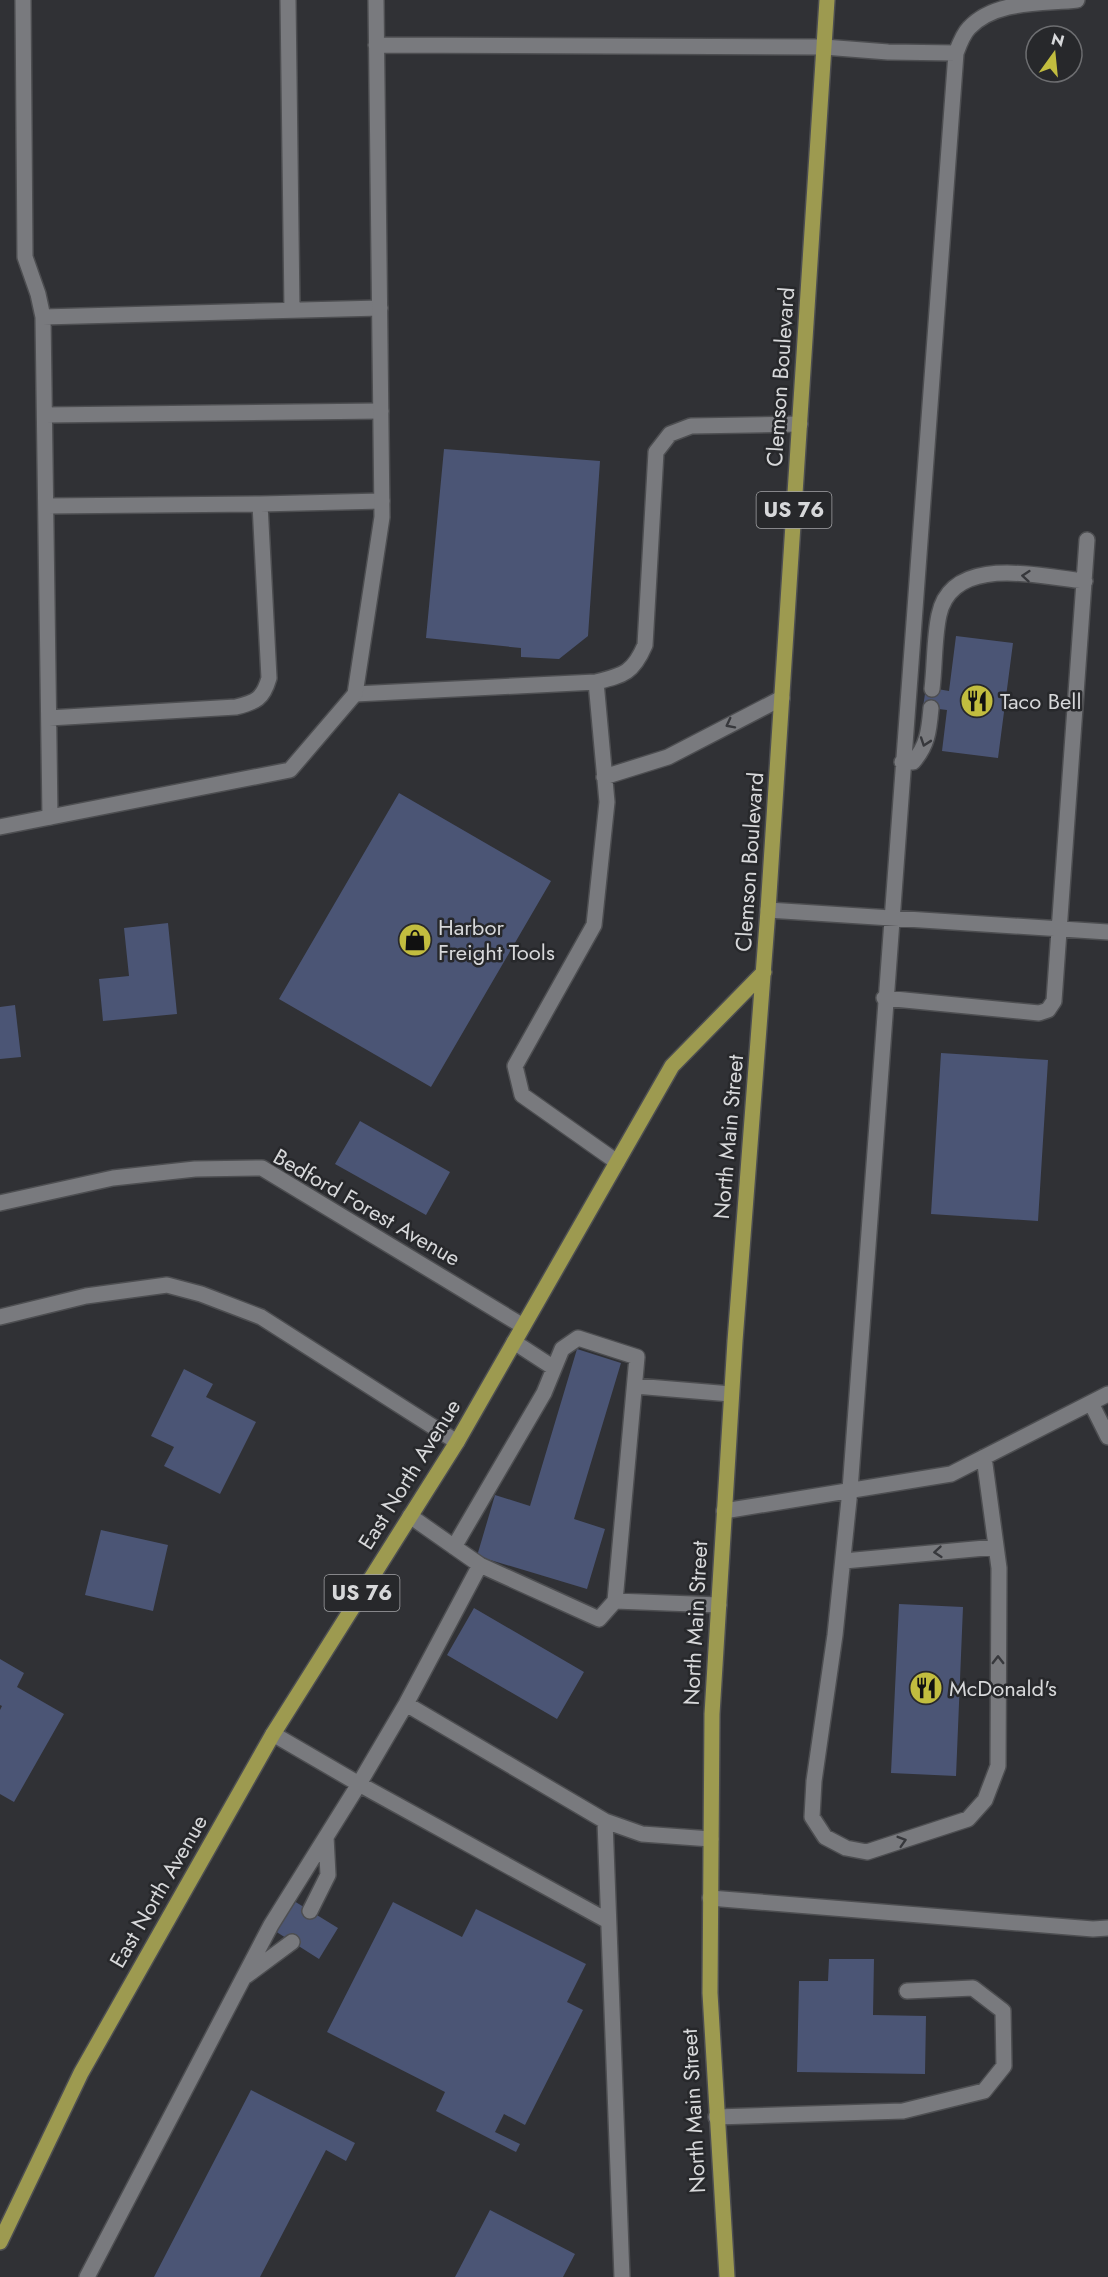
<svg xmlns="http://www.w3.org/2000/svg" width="1108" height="2277" viewBox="0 0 1108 2277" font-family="Jost,sans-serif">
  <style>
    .building { fill: #4b5575 }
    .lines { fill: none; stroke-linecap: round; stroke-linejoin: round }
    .service-casing { stroke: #4d4e51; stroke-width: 18 }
    .minor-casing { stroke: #4d4e51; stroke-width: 18 }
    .primary-casing { stroke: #4d4e51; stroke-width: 18 }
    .service { stroke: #797a7e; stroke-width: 15 }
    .minor { stroke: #797a7e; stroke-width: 15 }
    .primary { stroke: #9d9a50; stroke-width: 15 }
    .oneway { stroke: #37383c }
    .labels { text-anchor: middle; stroke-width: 5; stroke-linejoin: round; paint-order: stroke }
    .shield { fill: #27282b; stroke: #a2a3a6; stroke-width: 1.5 }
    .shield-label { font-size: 21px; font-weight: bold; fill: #d7d8da }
    .street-label { font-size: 22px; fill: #d7d8da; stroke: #27282b }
    .poi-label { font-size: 22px; fill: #d7d8da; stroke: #27282b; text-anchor: start }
  </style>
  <rect width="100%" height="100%" fill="#303135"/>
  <path class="building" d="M444,449L600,461L588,636L559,659L521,657V648L426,638Z
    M956,636L1013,643L998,758L942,751L947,710L923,707L926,687L949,691Z
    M399,793L551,881L431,1087L279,999Z
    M168,923L177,1014L103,1021L99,979L129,976L124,928Z
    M15,1005L21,1057L0,1059V1007Z
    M941,1053L1048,1060L1038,1221L931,1214Z
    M360,1121L450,1172L426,1215L335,1164Z
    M577,1349L621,1363L574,1519L605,1529L587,1589L477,1556L495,1495L530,1506Z
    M184,1369L213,1384L206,1397L256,1422L220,1494L164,1466L174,1447L151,1436Z
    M101,1530L168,1545L153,1611L85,1595Z
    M899,1604L963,1607L956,1776L891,1773Z
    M474,1608L584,1672L557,1719L447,1655Z
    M0,1659L24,1673L17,1687L64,1714L14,1802L0,1794V1710L2,1706L0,1705Z
    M294,1901L338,1928L319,1959L275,1931Z
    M393,1902L462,1937L476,1909L586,1964L567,2002L583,2010L525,2125L504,2114L495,2132L520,2144L516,2152L436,2111L445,2092L327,2032Z
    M829,1959H874L873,2015L926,2016L925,2074L797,2072L799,1981H828Z
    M251,2090L355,2143L346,2161L326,2150L260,2277H154Z
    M490,2210L575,2254L563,2277H455Z"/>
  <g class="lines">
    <g class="service-casing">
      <path id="service" d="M23,0L25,257L38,294L43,317L50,817
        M288,0L292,310
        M824,47L888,52L956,53C959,45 963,34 969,28C995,0 1042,4 1077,0
        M956,53L850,1490L835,1635L814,1781L812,1817L825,1837L846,1848L867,1852L968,1819L985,1800L998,1766L999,1568L984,1457
        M43,317L380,308
        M45,415L381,411
        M46,506L260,504
        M596,682L607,802L594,925L515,1066L522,1095L617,1162
        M932,689C935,664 934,638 939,615C952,553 1040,577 1085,581
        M355,694L596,682C624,675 633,673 645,645L656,452L670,434L691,426L800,424
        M49,718L236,707C256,702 263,699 269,678L260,504L382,501
        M902,762H913C928,745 929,730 931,708
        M604,777L668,757L782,698
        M768,910L1108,932
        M884,998L1039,1013L1048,1010L1054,1001L1087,540
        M514,1342L554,1368
        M635,1386L731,1394
        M1091,1403L1108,1437
        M724,1511L951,1474L1108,1394
        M410,1516L480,1565L599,1619L615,1601L719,1605
        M454,1547L544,1393L562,1349L578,1338L637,1357L615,1601
        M844,1561L996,1547
        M406,1704L605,1821
        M273,1734L359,1784L406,1704L480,1565
        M710,1898L1093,1929L1108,1928
        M310,1911L328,1875L326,1837
        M246,1976L292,1942
        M716,2117L903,2111L984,2091L1004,2066L1003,2011L973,1988L907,1991
        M87,2277L271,1925L359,1784L608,1921
        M622,2277L605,1821L642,1834L711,1839"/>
    </g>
    <g class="minor-casing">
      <path id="minor" d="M376,45L824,47
        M0,827L290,770L355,694L382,517L376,0
        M0,1203L113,1178L195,1169L262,1168L523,1326
        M0,1317L86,1296L167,1285L201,1294L261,1317L457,1442"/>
    </g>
    <g class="primary-casing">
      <path id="primary" d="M0,2242L81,2073L273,1734L457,1442L672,1066L764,972
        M727,2277L710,1993L712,1714L735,1341L768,910L827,0"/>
    </g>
    <use href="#service" class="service"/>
    <use href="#minor" class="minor"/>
    <use href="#primary" class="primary"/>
  </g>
  <defs><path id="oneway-chevron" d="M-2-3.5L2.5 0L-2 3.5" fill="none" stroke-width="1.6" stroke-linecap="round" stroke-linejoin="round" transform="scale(1.5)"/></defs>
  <g class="oneway">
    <use href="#oneway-chevron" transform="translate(1026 576) rotate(-175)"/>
    <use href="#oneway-chevron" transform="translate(730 724) rotate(153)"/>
    <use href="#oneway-chevron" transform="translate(925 742) rotate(109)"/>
    <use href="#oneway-chevron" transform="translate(938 1552) rotate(175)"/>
    <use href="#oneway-chevron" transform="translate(998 1660) rotate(-90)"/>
    <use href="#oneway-chevron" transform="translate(902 1841) rotate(-17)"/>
  </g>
  <defs>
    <g id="restaurant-disc" transform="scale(1.725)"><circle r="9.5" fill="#c2bd3f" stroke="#27282b"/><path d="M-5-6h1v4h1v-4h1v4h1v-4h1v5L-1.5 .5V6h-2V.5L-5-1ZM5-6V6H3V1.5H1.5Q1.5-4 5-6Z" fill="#111"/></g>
    <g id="shop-disc" transform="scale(1.725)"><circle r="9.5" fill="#c2bd3f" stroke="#27282b"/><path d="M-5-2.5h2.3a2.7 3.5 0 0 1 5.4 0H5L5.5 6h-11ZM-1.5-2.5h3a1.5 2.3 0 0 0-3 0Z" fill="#111"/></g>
  </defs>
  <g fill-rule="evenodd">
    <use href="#restaurant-disc" x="977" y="701"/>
    <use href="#shop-disc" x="415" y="940"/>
    <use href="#restaurant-disc" x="926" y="1688"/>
  </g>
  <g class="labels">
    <g class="shield">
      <rect x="756.5" y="492" width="75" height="36" rx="4.5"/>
      <rect x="324.5" y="1575" width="75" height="36" rx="4.5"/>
    </g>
    <g class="shield-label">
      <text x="794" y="517">US 76</text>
      <text x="362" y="1600">US 76</text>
    </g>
    <g class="street-label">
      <text transform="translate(780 377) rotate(-86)" y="8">Clemson Boulevard</text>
      <text transform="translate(749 862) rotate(-86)" y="8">Clemson Boulevard</text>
      <text transform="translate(728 1137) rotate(-85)" y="8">North Main Street</text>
      <text transform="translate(367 1207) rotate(30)" y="8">Bedford Forest Avenue</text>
      <text transform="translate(409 1474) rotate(-58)" y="8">East North Avenue</text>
      <text transform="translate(695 1623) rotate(-87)" y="8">North Main Street</text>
      <text transform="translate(158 1891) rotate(-60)" y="8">East North Avenue</text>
      <text transform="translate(693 2111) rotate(-93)" y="8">North Main Street</text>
    </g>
    <g class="poi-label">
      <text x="1000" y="709">Taco Bell</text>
      <text x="438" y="935">Harbor<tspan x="438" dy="25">Freight Tools</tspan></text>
      <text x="949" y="1696">McDonald's</text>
    </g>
  </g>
  <g transform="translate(1054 54) rotate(15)"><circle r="28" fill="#27282b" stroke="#6d6e71" stroke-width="1.5"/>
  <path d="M0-4.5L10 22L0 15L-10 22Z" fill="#c2bd3f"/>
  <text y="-9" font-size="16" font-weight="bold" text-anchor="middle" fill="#d7d8da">N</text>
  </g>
</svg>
